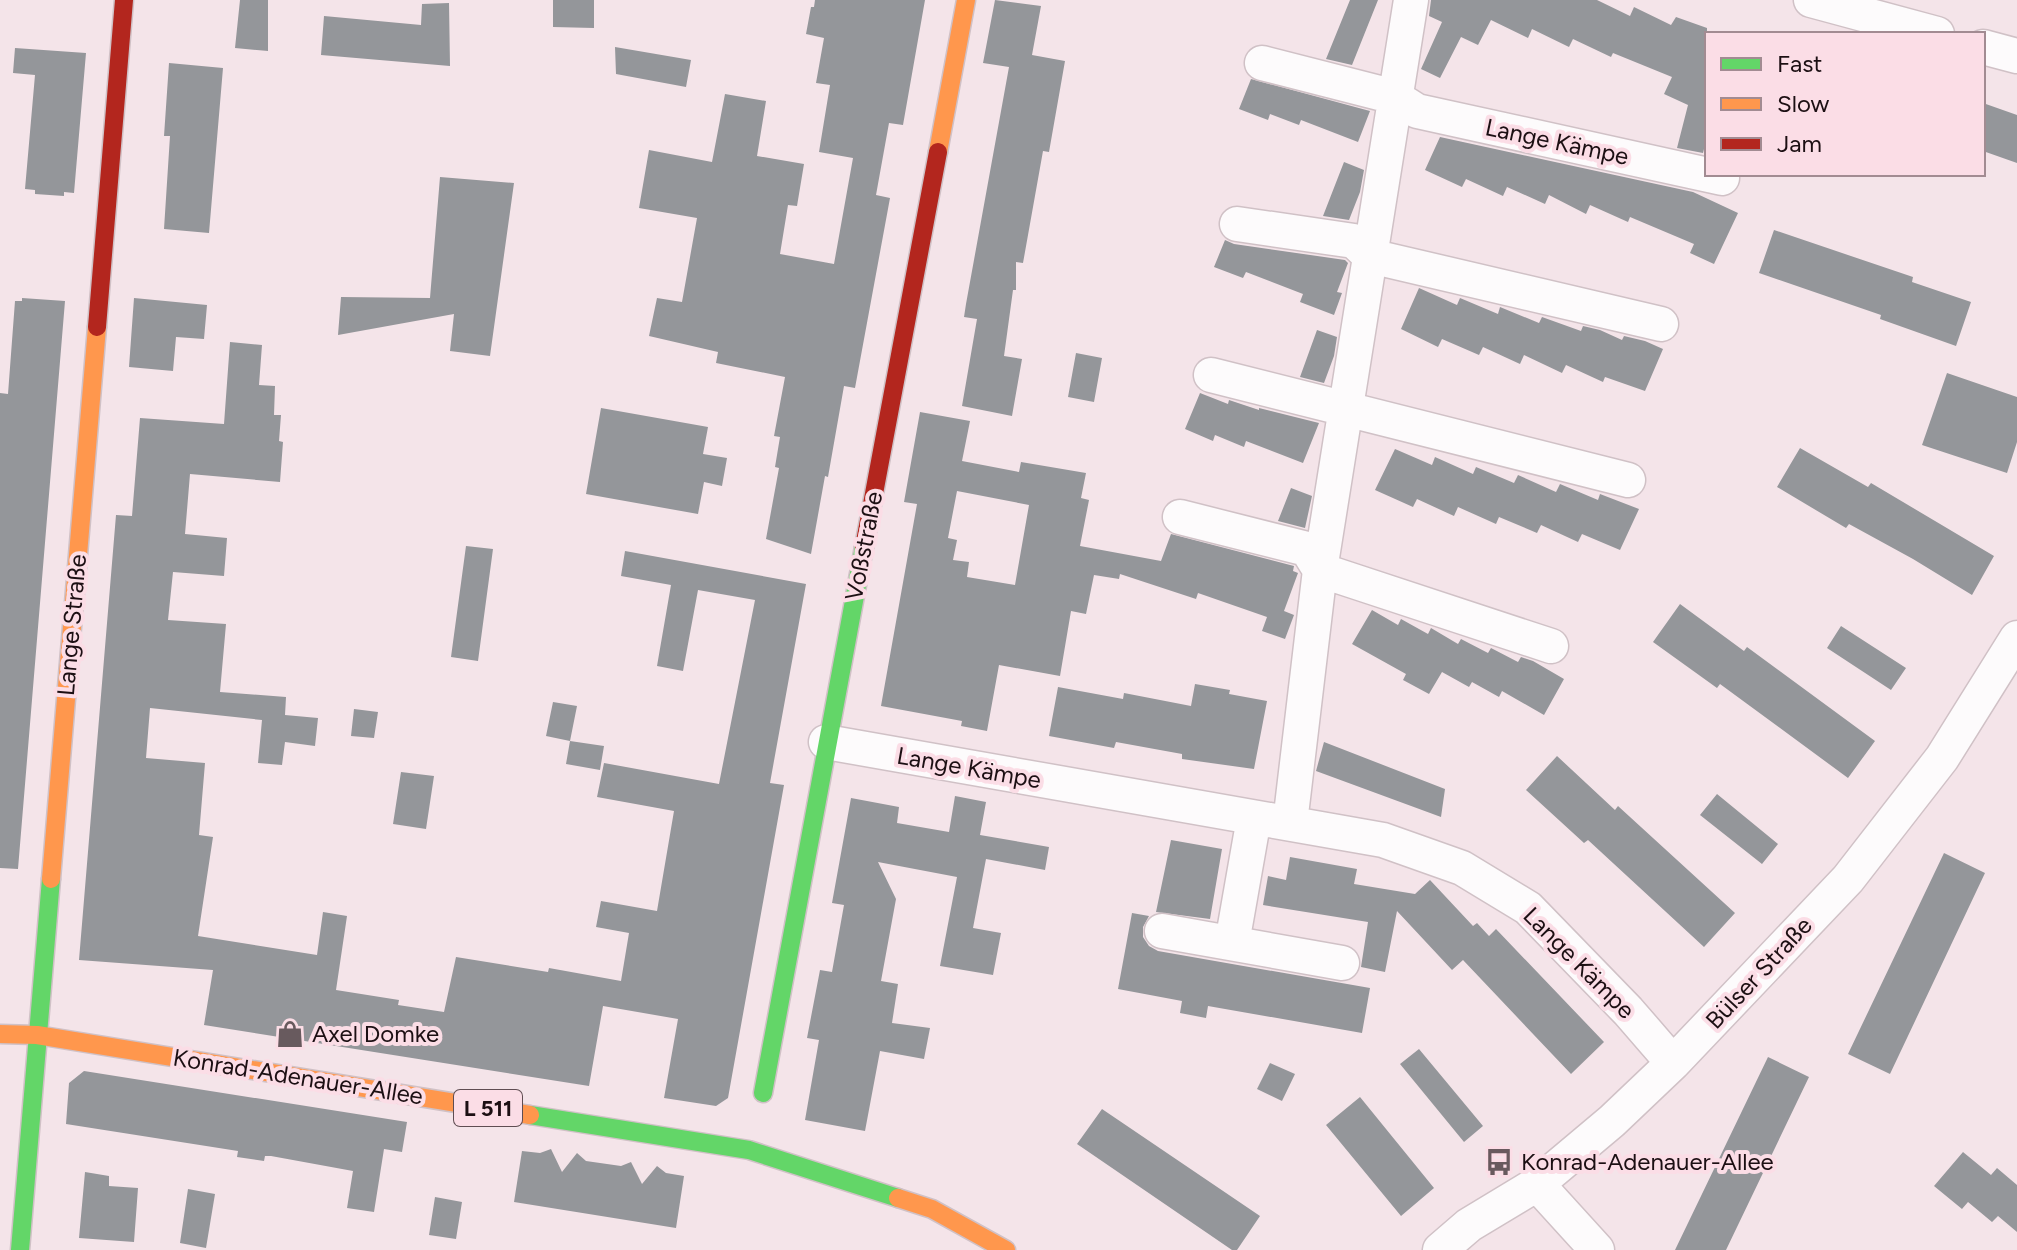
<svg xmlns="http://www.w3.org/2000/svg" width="2017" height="1250" viewBox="0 0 2017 1250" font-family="Figtree,sans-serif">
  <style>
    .building { fill: #94969a; fill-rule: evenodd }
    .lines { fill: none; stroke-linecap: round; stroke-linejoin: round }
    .street-casing { stroke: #d0c1c6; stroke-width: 37 }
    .fast-casing { stroke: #d0c1c6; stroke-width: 21 }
    .slow-casing { stroke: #d0c1c6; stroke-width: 21 }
    .jam-casing { stroke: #d0c1c6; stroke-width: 21 }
    .street { stroke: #fdfbfc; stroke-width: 34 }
    .fast { stroke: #63d668; stroke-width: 18 }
    .slow { stroke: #ff974d; stroke-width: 18 }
    .jam { stroke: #b3261e; stroke-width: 18 }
    .labels { text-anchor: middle; stroke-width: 8; stroke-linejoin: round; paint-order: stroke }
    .shield { fill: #fbdde6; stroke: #5f4d52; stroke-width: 2 }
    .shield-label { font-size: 22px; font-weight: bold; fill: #1c0f13 }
    .street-label { font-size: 24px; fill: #1c0f13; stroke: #fbdde6 }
    .poi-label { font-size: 24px; fill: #1c0f13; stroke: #fbdde6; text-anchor: start }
  </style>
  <rect width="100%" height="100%" fill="#f4e4e9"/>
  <path class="building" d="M240,0H268V51L235,48Z
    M553,0H594V28L553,27Z
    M815,0H925L903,125L889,123L876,195L890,198L855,388L844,386L828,477L825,476L811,554L766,539L779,468L775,467L780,437L774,436L785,377L716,363L718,352L649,336L657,298L682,302L697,218L639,208L649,150L712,162L725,94L766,101L757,156L804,164L797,206L788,205L780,254L834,264L853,158L819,152L830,85L816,83L824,38L806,34L811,7H814Z
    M995,0L1041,6L1032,55L1065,61L1049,152L1043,151L1023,263L1016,262V290H1013L1004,356L1022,359L1012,416L962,406L977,319L964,317L966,304L1009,67L983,63Z
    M1350,0H1378L1352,65L1326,59Z
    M1431,0H1597L1630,16L1634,7L1671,25L1676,17L1707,28V137L1703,153L1677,148L1688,105L1664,94L1672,77L1613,53L1611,57L1573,39L1569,47L1532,29L1528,38L1491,20L1478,45L1461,37L1440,78L1421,69L1442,22L1429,16Z
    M449,3L450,66L321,55L324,16L421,25L422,4Z
    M615,47L691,60L686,87L616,74Z
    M15,48L86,53L74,193L64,192V196L35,194V190L25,189L35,75L13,73Z
    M169,63L223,68L209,233L164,229L170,136H164Z
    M1251,79L1370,111L1358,142L1301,120L1299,125L1270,114L1268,120L1239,109Z
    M1983,103L2017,115V163L1983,151Z
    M1440,137L1693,192L1738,213L1714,264L1690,253L1694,244L1630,217L1628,222L1590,205L1586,214L1549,195L1545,204L1507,187L1503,196L1466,179L1462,187L1425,170Z
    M1344,162L1364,170L1360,192L1349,220L1323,216Z
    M440,177L514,183L490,356L450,351L454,314L338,335L341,297L430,298Z
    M1774,230L1913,277L1912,282L1971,302L1956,346L1880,319L1881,315L1759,273Z
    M1225,240L1234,244L1345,260L1348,263L1337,292L1342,293L1334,315L1300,302L1303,294L1246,272L1243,278L1214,267Z
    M1419,288L1457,305L1460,298L1498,314L1500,307L1539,323L1542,317L1581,331L1583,326L1600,330L1622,340L1624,336L1645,341L1663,349L1645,391L1605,377L1603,382L1566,365L1562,373L1524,355L1520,364L1483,347L1479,355L1442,339L1438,347L1401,329Z
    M22,298L65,301L18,869L0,868V393L8,394L15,301H22Z
    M134,298L207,305L204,339L176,337L173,371L129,367Z
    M1317,330L1337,337L1334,356L1324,383L1300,377Z
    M230,342L262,345L259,385L275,386L274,415H281L279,441L283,442L280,482L190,474L185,534L227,538L224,576L173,572L168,620L226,624L220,692L286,697L285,715L318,718L315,746L285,742L282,765L258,763L262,720L150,708L146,758L205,763L199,835L213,837L198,936L317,955L323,912L347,916L336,990L399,1000L398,1005L444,1012L456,957L548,972L549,968L621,981L629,933L596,927L601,901L657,911L674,811L597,797L604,763L719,784L755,600L698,590L683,671L657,666L671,585L621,576L625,551L806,584L770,783L784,785L728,1098L716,1106L664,1098L678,1019L603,1006L589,1086L204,1025L213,970L79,960L116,515L132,516L140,418L224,424Z
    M1076,353L1102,358L1094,402L1068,397Z
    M1947,373L2017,397V442L2007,473L1922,445Z
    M1200,393L1228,404L1229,400L1259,410V408L1319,423L1303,463L1246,441L1244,447L1215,435L1213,441L1185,429Z
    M601,408L708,427L703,454L727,458L722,486L704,482L698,514L586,494Z
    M920,412L970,421L962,461L1019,472L1021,462L1086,473L1081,498L1089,500L1080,546L1161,561L1171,534L1294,566L1293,571L1298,573L1284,611L1294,615L1285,639L1262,631L1267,617L1198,593L1196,599L1120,574L1119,579L1094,575L1086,614L1071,611L1060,676L999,665L987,731L961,726L962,721L881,706L917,504L904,502ZM957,491L1029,505L1015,585L967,577L969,562L953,560L957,540L948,538Z
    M1800,448L1868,487L1871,483L1994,556L1972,595L1913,559L1849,524L1846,528L1777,487Z
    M1395,449L1432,465L1435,457L1473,474L1476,467L1514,483L1518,475L1556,492L1560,484L1598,500L1600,494L1639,509L1620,550L1582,534L1578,542L1541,525L1537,533L1499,517L1496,524L1458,507L1454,516L1417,499L1413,507L1375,490Z
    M1291,488L1312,496L1305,528L1278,521Z
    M466,546L493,549L478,661L451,657Z
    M1680,604L1744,651L1747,647L1875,741L1848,778L1720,684L1717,688L1653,642Z
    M1372,610L1398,625L1401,619L1428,634L1431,628L1458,644L1461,639L1488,653L1491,648L1518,662L1521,657L1533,661L1564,679L1544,715L1502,691L1499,697L1472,682L1469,687L1442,672L1429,694L1403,680L1406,674L1352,644Z
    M1841,626L1906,668L1891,690L1827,648Z
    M1195,684L1230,690L1229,694L1267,701L1254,769L1182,759V754L1116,742L1114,748L1049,736L1058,687L1123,699L1124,693L1191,706Z
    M553,702L577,706L570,741L546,736Z
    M354,709L378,712L374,738L351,736Z
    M570,741L604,746L600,770L566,764Z
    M1324,742L1445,789L1441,817L1316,771Z
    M1557,756L1615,810L1618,806L1735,913L1704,947L1588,840L1584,843L1526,790Z
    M401,772L434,776L426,829L393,824Z
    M1717,794L1778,844L1762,864L1700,815Z
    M955,796L986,802L980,835L1049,847L1045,870L986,859L973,928L1001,933L993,975L940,966L957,877L878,862L896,899L881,981L898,984L892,1023L930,1028L924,1059L880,1051L865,1131L805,1120L819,1040L807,1038L820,970L832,972L844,905L832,903L851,798L899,807L897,823L949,832Z
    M1171,840L1222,849L1210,919L1156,912Z
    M1944,853L1985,873L1890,1074L1848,1054Z
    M1290,857L1357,869L1354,884L1415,894L1430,880L1473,926L1477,923L1489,936L1496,929L1604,1042L1571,1074L1463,960L1452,970L1397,911L1385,972L1361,967L1368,922L1263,905L1268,876L1286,880Z
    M1132,913L1149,916L1143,927V937L1149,946L1158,951L1370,988L1362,1033L1208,1006L1206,1018L1180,1013L1182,1001L1118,989Z
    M1419,1049L1483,1126L1464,1142L1400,1064Z
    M1768,1057L1809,1077L1726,1250H1675Z
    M1270,1063L1295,1074L1282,1101L1257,1089Z
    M84,1071L407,1122L402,1152L384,1149L374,1212L347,1208L353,1171L271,1156H265L264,1161L237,1157L238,1151L66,1124L69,1083Z
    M1360,1097L1434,1188L1401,1216L1326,1125Z
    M1102,1109L1260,1216L1237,1250H1232L1077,1144Z
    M551,1149L562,1172L577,1153L586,1161L621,1166L631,1162L642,1184L657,1166L666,1173L684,1176L676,1228L514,1202L522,1151L540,1153Z
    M1963,1152L1991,1175L1997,1168L2017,1185V1232L1998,1216L1992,1222L1968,1202L1962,1209L1934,1186Z
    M85,1172L109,1176V1186L138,1188L134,1242L79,1238Z
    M188,1189L215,1194L206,1248L180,1243Z
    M435,1197L462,1202L456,1239L429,1235Z"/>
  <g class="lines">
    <g class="street-casing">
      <path id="street" d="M1811,0L1937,34
        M1983,47L2017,56
        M1262,63L1395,97L1417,111L1722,178
        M1237,224L1354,241L1370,256L1661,324
        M1211,375L1628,480
        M1180,517L1307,549L1320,570L1551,646
        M826,742L1383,840L1462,868L1528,908L1628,1011L1673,1063
        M1290,823L1320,570L1411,0
        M1162,931L1342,963
        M1232,943L1254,818
        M1537,1184L1597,1250
        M1440,1250L1469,1225L1537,1184L1612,1121L1673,1063L1848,879L1942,758L2017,638"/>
    </g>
    <g class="fast-casing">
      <path id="fast" d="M763,1093L864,547
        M530,1115L749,1150L898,1198
        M20,1250L51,879"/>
    </g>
    <g class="slow-casing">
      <path id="slow" d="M938,152L966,0
        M51,879L97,327
        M0,1034L37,1035L530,1115
        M898,1198L932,1209L1006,1250"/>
    </g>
    <g class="jam-casing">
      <path id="jam" d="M97,327L124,0
        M864,547L938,152"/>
    </g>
    <use href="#street" class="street"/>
    <use href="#fast" class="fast"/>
    <use href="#slow" class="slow"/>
    <use href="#jam" class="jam"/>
  </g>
  <defs>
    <g id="shop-bare" transform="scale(2.16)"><path d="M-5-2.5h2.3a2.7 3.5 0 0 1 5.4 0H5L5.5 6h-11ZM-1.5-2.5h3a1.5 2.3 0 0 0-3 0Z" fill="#685a5e" stroke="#fbdde6" stroke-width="2.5" paint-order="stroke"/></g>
    <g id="bus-bare" transform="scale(2.16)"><path d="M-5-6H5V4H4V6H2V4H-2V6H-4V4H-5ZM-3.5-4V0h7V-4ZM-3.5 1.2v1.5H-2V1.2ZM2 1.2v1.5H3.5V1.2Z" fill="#685a5e" stroke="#fbdde6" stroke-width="2.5" paint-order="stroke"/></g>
  </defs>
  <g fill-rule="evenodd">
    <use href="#shop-bare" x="290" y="1034"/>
    <use href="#bus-bare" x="1499" y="1162"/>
  </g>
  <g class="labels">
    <rect class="shield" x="454" y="1090" width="68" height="36" rx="6"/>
    <g class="shield-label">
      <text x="488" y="1116">L 511</text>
    </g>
    <g class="street-label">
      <text transform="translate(1557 142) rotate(12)" y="8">Lange Kämpe</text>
      <text transform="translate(864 546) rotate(-79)" y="8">Voßstraße</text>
      <text transform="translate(72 625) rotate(-85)" y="8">Lange Straße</text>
      <text transform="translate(969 768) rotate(10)" y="8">Lange Kämpe</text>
      <text transform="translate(1579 963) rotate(45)" y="8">Lange Kämpe</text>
      <text transform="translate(1759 973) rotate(-47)" y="8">Bülser Straße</text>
      <text transform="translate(298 1077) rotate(9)" y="8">Konrad-Adenauer-Allee</text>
    </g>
    <g class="poi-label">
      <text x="312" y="1042">Axel Domke</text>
      <text x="1521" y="1170">Konrad-Adenauer-Allee</text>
    </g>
  </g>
  <rect x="1705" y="32" width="280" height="144" fill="#fbdde6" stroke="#a28b92" stroke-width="2"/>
  <rect x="1721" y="58" width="40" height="12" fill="#63d668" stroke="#a28b92" stroke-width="2"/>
  <text x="1777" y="72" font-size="24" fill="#1c0f13">Fast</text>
  <rect x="1721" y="98" width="40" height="12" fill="#ff974d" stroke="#a28b92" stroke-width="2"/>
  <text x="1777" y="112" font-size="24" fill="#1c0f13">Slow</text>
  <rect x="1721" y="138" width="40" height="12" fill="#b3261e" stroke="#a28b92" stroke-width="2"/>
  <text x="1777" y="152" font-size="24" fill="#1c0f13">Jam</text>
</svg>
